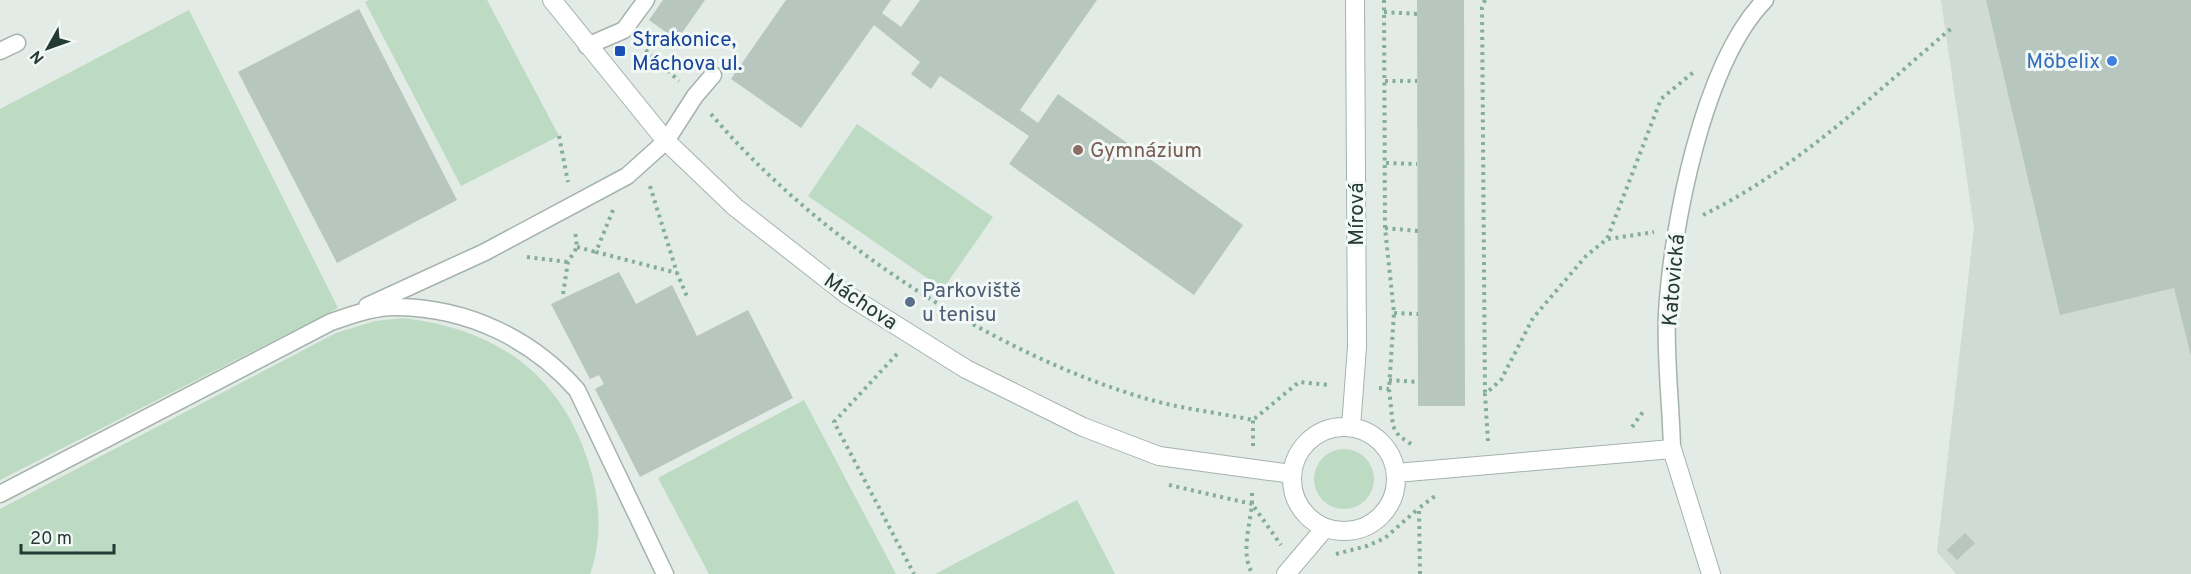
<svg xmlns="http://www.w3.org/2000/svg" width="2191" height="574" viewBox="0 0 2191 574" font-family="Overpass,sans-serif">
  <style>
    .built { fill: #d0dbd5 }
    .green { fill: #bcdbc2 }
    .building { fill: #b7c6bf }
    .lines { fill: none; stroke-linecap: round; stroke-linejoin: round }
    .lane-casing { stroke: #a5b3ad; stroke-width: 19 }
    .street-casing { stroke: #a5b3ad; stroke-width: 20 }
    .path { stroke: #84ad9d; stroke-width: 4; stroke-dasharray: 3 4.5; stroke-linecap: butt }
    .lane { stroke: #fff; stroke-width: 16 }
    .street { stroke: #fff; stroke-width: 18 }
    .transit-dot { fill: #1a4fb4; stroke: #f2f8f5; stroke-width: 2 }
    .shop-dot { fill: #3f7fe0; stroke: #f2f8f5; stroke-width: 2 }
    .education-dot { fill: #8d6e63; stroke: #f2f8f5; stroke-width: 2 }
    .service-dot { fill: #5c6f8a; stroke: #f2f8f5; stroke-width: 2 }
    .labels { text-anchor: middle; stroke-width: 6; stroke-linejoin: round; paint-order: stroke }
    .transit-label { font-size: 21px; fill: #164399; stroke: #f2f8f5; text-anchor: start }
    .shop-label { font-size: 21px; fill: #366cbe; stroke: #f2f8f5; text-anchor: end }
    .education-label { font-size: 21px; fill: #785e54; stroke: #f2f8f5; text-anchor: start }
    .street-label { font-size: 21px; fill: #233b33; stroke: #f2f8f5 }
    .service-label { font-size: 21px; fill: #4e5e75; stroke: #f2f8f5; text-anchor: start }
  </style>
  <rect width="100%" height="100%" fill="#e2ebe6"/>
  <path class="built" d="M1941,0H2191V574H1956L1937,552L1974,228Z"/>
  <path class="green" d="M369,0H487L559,136L461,186L365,2Z
    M189,10L338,308L0,480V109Z
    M857,124L993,217L943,289L808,196Z
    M404,318C495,329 559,372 588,461C600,497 603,538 590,574H0V509L336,333L375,321Z
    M804,400L896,574H709L658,478Z
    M1314 479a30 30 0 1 1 60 0a30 30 0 1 1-60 0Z
    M1077,500L1115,574H935Z"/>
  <path class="building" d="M663,0H705L677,40L649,20Z
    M786,0H891L882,13L901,27L920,0H1097L1020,110L1038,123L1058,94L1243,225L1194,295L1009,164L1029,136L940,76L931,89L911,74L920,62L874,25L801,128L731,79Z
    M1417,0H1464L1465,406H1418Z
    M1986,0H2191V356L2174,288L2060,315Z
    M359,9L457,200L337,263L238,72Z
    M619,272L636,304L672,285L697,336L748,310L793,398L640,477L595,389L604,384L599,375L590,379L551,304Z
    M1965,533L1975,543L1957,560L1947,550Z"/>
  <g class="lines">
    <g class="lane-casing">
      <path id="lane" d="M587,46L624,30L646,0
        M0,51L17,43
        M367,306L485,252L627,176L666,141L695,96L713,75
        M1672,449C1671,404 1665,357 1667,313C1672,226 1703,63 1765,0
        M0,494L331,322C352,315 375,306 398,307C468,308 532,339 577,390L665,574"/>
    </g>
    <g class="street-casing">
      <path id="street" d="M552,0L666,141L735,207L846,294L966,369L1083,427L1159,456L1292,474
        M1292 479a52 52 0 1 1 104 0a52 52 0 1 1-104 0Z
        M1351,427L1357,347L1355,0
        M1396,473L1672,449L1711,574
        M1286,574L1325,528"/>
    </g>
    <path class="path" d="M1384,0L1385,228L1394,313L1389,389L1393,426L1399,436L1414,446
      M1485,0L1482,8L1485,394
      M1384,12L1417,14
      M640,45L679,81
      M1385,81H1417
      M711,114C817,239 993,355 1151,400C1184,409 1219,413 1253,420L1299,382L1329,385
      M559,136L568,182
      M1386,163L1417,164
      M650,186L677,273L688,299
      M613,210L596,252L677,273
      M1703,215C1797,169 1875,93 1954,26
      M1385,228L1418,231
      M1608,239L1654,232
      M577,247L596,252
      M527,257L568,262
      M563,294L568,262L577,247L575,231
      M1394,313L1418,314
      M897,354L834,422L914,574
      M1389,380L1418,382
      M1379,388L1389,389
      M1632,427L1645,409
      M1488,441L1485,394L1501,380L1533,318L1586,256L1607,239L1661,99L1696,70
      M1253,446V420
      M1169,485L1252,504C1250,525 1240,556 1253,574
      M1252,493V504L1281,545
      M1336,554L1367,546L1385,538L1419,508
      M1420,574L1419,508L1435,496"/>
    <use href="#lane" class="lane"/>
    <use href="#street" class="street"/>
  </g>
  <rect class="transit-dot" x="614" y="45" width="12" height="12" rx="3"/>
  <circle class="shop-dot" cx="2112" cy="61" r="6"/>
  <circle class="education-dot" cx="1078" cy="150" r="6"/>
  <circle class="service-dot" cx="910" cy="302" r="6"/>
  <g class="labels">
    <g class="transit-label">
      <text x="632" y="46">Strakonice,<tspan x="632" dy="24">Máchova ul.</tspan></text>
    </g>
    <g class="shop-label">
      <text x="2100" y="68">Möbelix</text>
    </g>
    <g class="education-label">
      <text x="1090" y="157">Gymnázium</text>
    </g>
    <g class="street-label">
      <text transform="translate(1356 214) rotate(-90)" y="7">Mírová</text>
      <text transform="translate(1673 280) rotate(-85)" y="7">Katovická</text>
      <text transform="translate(861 301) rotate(34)" y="7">Máchova</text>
    </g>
    <g class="service-label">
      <text x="922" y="297">Parkoviště<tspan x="922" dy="24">u tenisu</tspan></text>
    </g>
  </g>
  <g transform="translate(48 48) rotate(230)" stroke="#f2f8f5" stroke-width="4.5" paint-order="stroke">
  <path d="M0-4.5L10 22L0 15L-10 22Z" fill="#233b33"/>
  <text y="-9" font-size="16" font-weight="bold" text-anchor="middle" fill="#233b33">N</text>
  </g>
  <path d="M21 544v9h93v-9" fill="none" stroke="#233b33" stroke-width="3"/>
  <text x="30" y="544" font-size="18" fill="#233b33" stroke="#f2f8f5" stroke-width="4.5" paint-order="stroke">20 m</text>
</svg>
